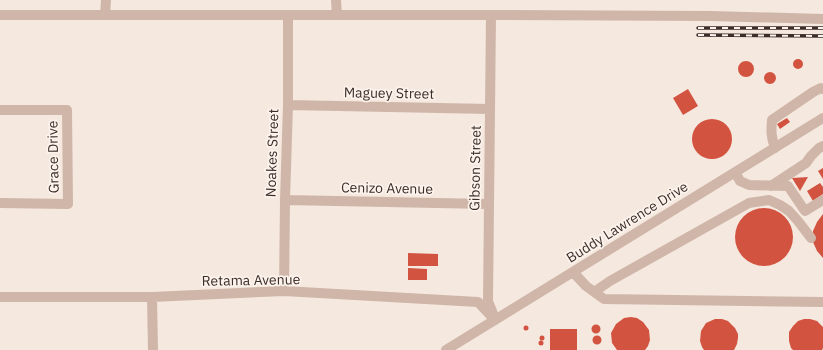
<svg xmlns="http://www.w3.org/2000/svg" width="823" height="350" viewBox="0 0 823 350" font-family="'IBM Plex Sans',sans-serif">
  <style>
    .building { fill: #d25440 }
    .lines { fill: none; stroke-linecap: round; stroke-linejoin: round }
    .minor { stroke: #cfb6a9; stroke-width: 10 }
    .rail-casing { stroke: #3c2d29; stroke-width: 3.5 }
    .rail { stroke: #fcf3ec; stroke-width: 2; stroke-dasharray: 6; stroke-linecap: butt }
    .labels { text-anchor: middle; stroke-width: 3.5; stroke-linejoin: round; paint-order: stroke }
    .street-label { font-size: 14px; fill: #3c2d29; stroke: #fcf3ec }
  </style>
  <rect width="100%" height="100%" fill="#f5e8df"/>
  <path class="building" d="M793 64a5 5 0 1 1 10 0a5 5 0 1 1-10 0Z
    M738 69a8 8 0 1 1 16 0a8 8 0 1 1-16 0Z
    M764 78a6 6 0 1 1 12 0a6 6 0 1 1-12 0Z
    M688,89L698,106L683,115L673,98Z
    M787,118L790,122L780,129L777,124Z
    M692 139a20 20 0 1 1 40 0a20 20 0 1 1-40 0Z
    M823,168V179L818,171Z
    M808,177L800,191L792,178Z
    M820,183L823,187V194L813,201L807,191Z
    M735 237a29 29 0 1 1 58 0a29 29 0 1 1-58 0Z
    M823,214V258L817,251L813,242V231L817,222Z
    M408,253L438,254V266H408Z
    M408,268L427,269V280H408Z
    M631,317L637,318L643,322L649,330L650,340L648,346L645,350H617L612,343L611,333L616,324L624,318Z
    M715,319H722L728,321L735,328L738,334V338L737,344L734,350H704L702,347L700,341L701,331L706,323Z
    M804,319H810L817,321L823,327V348L822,350H793L791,348L789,341V332L793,326L798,321Z
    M591.5 329a4.5 4.5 0 1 1 9 0a4.5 4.5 0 1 1-9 0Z
    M523.5 328a2.5 2.5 0 1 1 5 0a2.5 2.5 0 1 1-5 0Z
    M550,329H577V350H550Z
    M592.5 340a4.5 4.5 0 1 1 9 0a4.5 4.5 0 1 1-9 0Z
    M539.5 338a2.5 2.5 0 1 1 5 0a2.5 2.5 0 1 1-5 0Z
    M538.5 343a2.5 2.5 0 1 1 5 0a2.5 2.5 0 1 1-5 0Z"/>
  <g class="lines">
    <path class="minor" d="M336,0L337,15
      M0,15H491L711,16L823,19
      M105,15L106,0
      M491,15L488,301L494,316
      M288,105L490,109
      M0,110H67L68,204L0,203
      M775,148C771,137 771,131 772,120L813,92L821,88L823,89
      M735,172L740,181L749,185L788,186L805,211L823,200
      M771,186L806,163L811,156L819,148L823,146
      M285,200L488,204
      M573,272L586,286L604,299L823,302
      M284,291L285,200L288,105V15
      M594,292L610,281L749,203L769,200L780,205L789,211L798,221L811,238
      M0,297H152L284,291L478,302L495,320
      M152,297L153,350
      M446,350L823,118"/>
    <g class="rail-casing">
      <path id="rail" d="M698,28H823
        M698,35L823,36"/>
    </g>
    <use href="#rail" class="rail"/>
  </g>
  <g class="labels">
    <g class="street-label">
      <text transform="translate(389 93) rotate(1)" y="5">Maguey Street</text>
      <text transform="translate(272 153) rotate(-88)" y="5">Noakes Street</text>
      <text transform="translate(53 157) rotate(-91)" y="5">Grace Drive</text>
      <text transform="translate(475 168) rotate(-89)" y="5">Gibson Street</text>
      <text transform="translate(387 188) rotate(1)" y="5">Cenizo Avenue</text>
      <text transform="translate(627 222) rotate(-32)" y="5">Buddy Lawrence Drive</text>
      <text transform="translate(251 280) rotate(-1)" y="5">Retama Avenue</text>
    </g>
  </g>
</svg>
